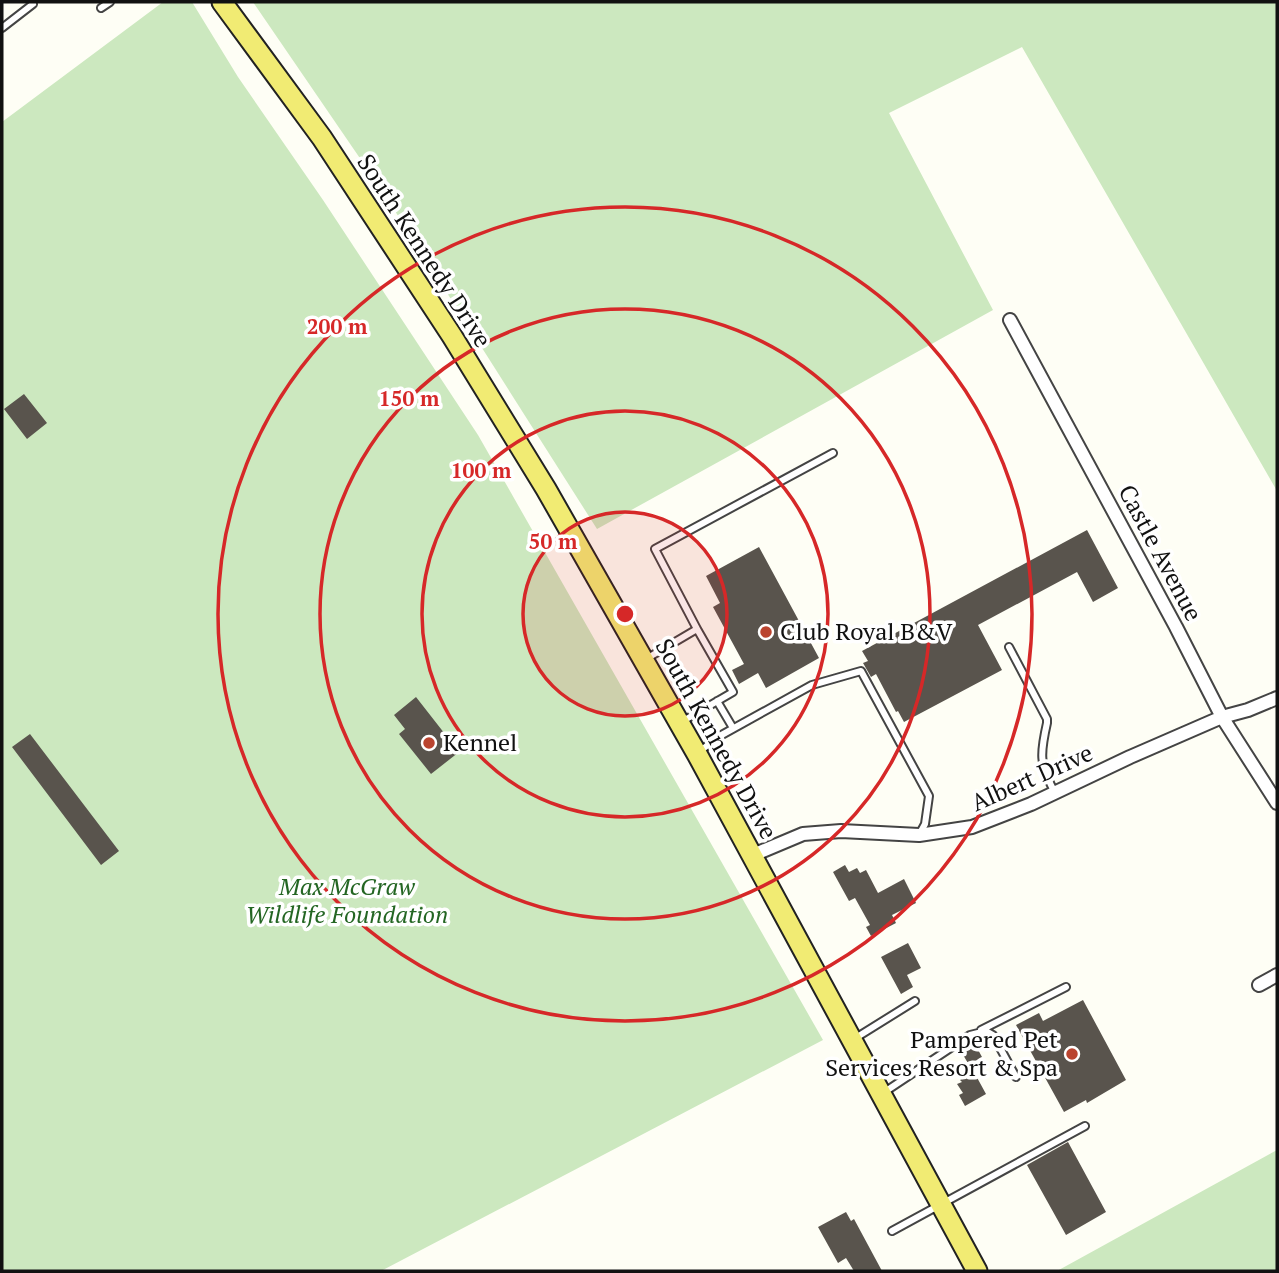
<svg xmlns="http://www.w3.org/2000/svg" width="1279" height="1273" viewBox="0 0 1279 1273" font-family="'PT Serif',serif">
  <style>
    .green { fill: #cce8bf }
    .building { fill: #59544d }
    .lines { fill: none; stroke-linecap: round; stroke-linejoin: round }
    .service-casing { stroke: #444; stroke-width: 10 }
    .minor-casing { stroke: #444; stroke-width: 16 }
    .primary-casing { stroke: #222; stroke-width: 23 }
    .service { stroke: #fff; stroke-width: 6 }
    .minor { stroke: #fff; stroke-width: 12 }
    .primary { stroke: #f1eb73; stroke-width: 19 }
    .ring { fill: none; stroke: #d62828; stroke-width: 3.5 }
    .poi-dot { fill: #ba442f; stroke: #fff; stroke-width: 2.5 }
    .labels { text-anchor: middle; stroke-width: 7; stroke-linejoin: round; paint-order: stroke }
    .street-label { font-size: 24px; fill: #111; stroke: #fff }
    .poi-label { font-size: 24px; fill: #111; stroke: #fff; text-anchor: start }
    .park-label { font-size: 24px; font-style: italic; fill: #246623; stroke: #fff }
    .centre { fill: #d62828; stroke: #fff; stroke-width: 3.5 }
    .ring-label { font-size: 21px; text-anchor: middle; font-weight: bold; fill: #d62828; stroke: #fff; stroke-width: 7; stroke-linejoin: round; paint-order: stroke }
  </style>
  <rect width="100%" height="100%" fill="#fefef5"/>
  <path class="green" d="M163,2H192L238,77L323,200L478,435L823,1040L381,1271H2V122Z
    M253,2H1277V491L1022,47L889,113L993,310L597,529L381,189Z
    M1277,1150V1271H1057Z"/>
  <path class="building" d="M24,394L47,423L27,439L4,409Z
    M1087,530L1118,588L1093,602L1077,572L978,625L1002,670L904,722L898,711L896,712L876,674L871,677L863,663L868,661L862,651Z
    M759,547L819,658L766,688L758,673L739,684L732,670L744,664L713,607L720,603L706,576Z
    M416,697L459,752L431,774L399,734L405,729L394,715Z
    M30,734L119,851L101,865L12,747Z
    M845,865L849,872L857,868L860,873L866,870L878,893L904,879L916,903L892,915L896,923L871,936L866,927L870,925L855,898L849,901L833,872Z
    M908,943L921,968L907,975L913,987L901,994L881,957Z
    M1083,1000L1126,1080L1087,1103L1086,1100L1064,1112L1016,1025L1039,1013L1043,1021Z
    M976,1046L982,1057L969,1065L962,1053Z
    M974,1072L986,1094L965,1106L959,1095L963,1093L957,1084L962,1082L960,1080Z
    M1068,1142L1106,1212L1066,1235L1027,1165Z
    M846,1212L851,1221L854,1219L882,1271H854L846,1258L838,1263L818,1227Z"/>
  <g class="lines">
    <g class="service-casing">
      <path id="service" d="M101,8L110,2
        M2,28L33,4
        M697,629L655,549L833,453
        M1009,647L1047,719V723C1040,754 1039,763 1055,793
        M646,659L697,629L733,692L683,721
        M717,701L733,728
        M699,752L718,737L812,685L861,671L929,796L925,824L919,835
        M981,1030L1066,987
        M854,1039L915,1001
        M883,1093L970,1035L986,1031L993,1035L1016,1077
        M892,1231L1085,1126"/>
    </g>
    <g class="minor-casing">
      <path id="minor" d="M1010,320L1176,627L1222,717L1277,803
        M753,855L803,834L841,831L919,835L972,827L1031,804L1130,757L1222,717L1248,710L1277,698
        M1259,985L1277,975"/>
    </g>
    <g class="primary-casing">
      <path id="primary" d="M222,2L322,138L452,336L546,489L697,754L977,1271"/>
    </g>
    <use href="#service" class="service"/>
    <use href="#minor" class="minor"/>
    <use href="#primary" class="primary"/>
  </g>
  <circle cx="625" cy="614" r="102" fill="#d62828" fill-opacity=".12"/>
  <g class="ring">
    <circle cx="625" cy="614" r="102"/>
    <circle cx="625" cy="614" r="203"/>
    <circle cx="625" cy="614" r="305"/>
    <circle cx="625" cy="614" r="407"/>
  </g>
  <g class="poi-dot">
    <circle cx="766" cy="632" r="7"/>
    <circle cx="429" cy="743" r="7"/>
    <circle cx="1072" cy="1054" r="7"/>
  </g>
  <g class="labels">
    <g class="street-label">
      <text transform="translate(424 251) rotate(57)" y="8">South Kennedy Drive</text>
      <text transform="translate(1160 553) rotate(62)" y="8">Castle Avenue</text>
      <text transform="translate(716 739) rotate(61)" y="8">South Kennedy Drive</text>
      <text transform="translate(1032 778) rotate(-24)" y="8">Albert Drive</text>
    </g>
    <g class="poi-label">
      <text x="780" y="640">Club Royal B&amp;V</text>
      <text x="443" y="751">Kennel</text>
      <text x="1058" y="1048" text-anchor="end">Pampered Pet<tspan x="1058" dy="28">Services Resort &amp; Spa</tspan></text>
    </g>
    <g class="park-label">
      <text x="347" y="895">Max McGraw<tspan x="347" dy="28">Wildlife Foundation</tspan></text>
    </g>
  </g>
  <circle cx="625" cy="614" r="10" class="centre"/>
  <g class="ring-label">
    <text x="337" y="334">200 m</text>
    <text x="409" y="406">150 m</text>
    <text x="481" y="478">100 m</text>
    <text x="553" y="549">50 m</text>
  </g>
  <rect width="1279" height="1273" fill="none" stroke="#111111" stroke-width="7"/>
</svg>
